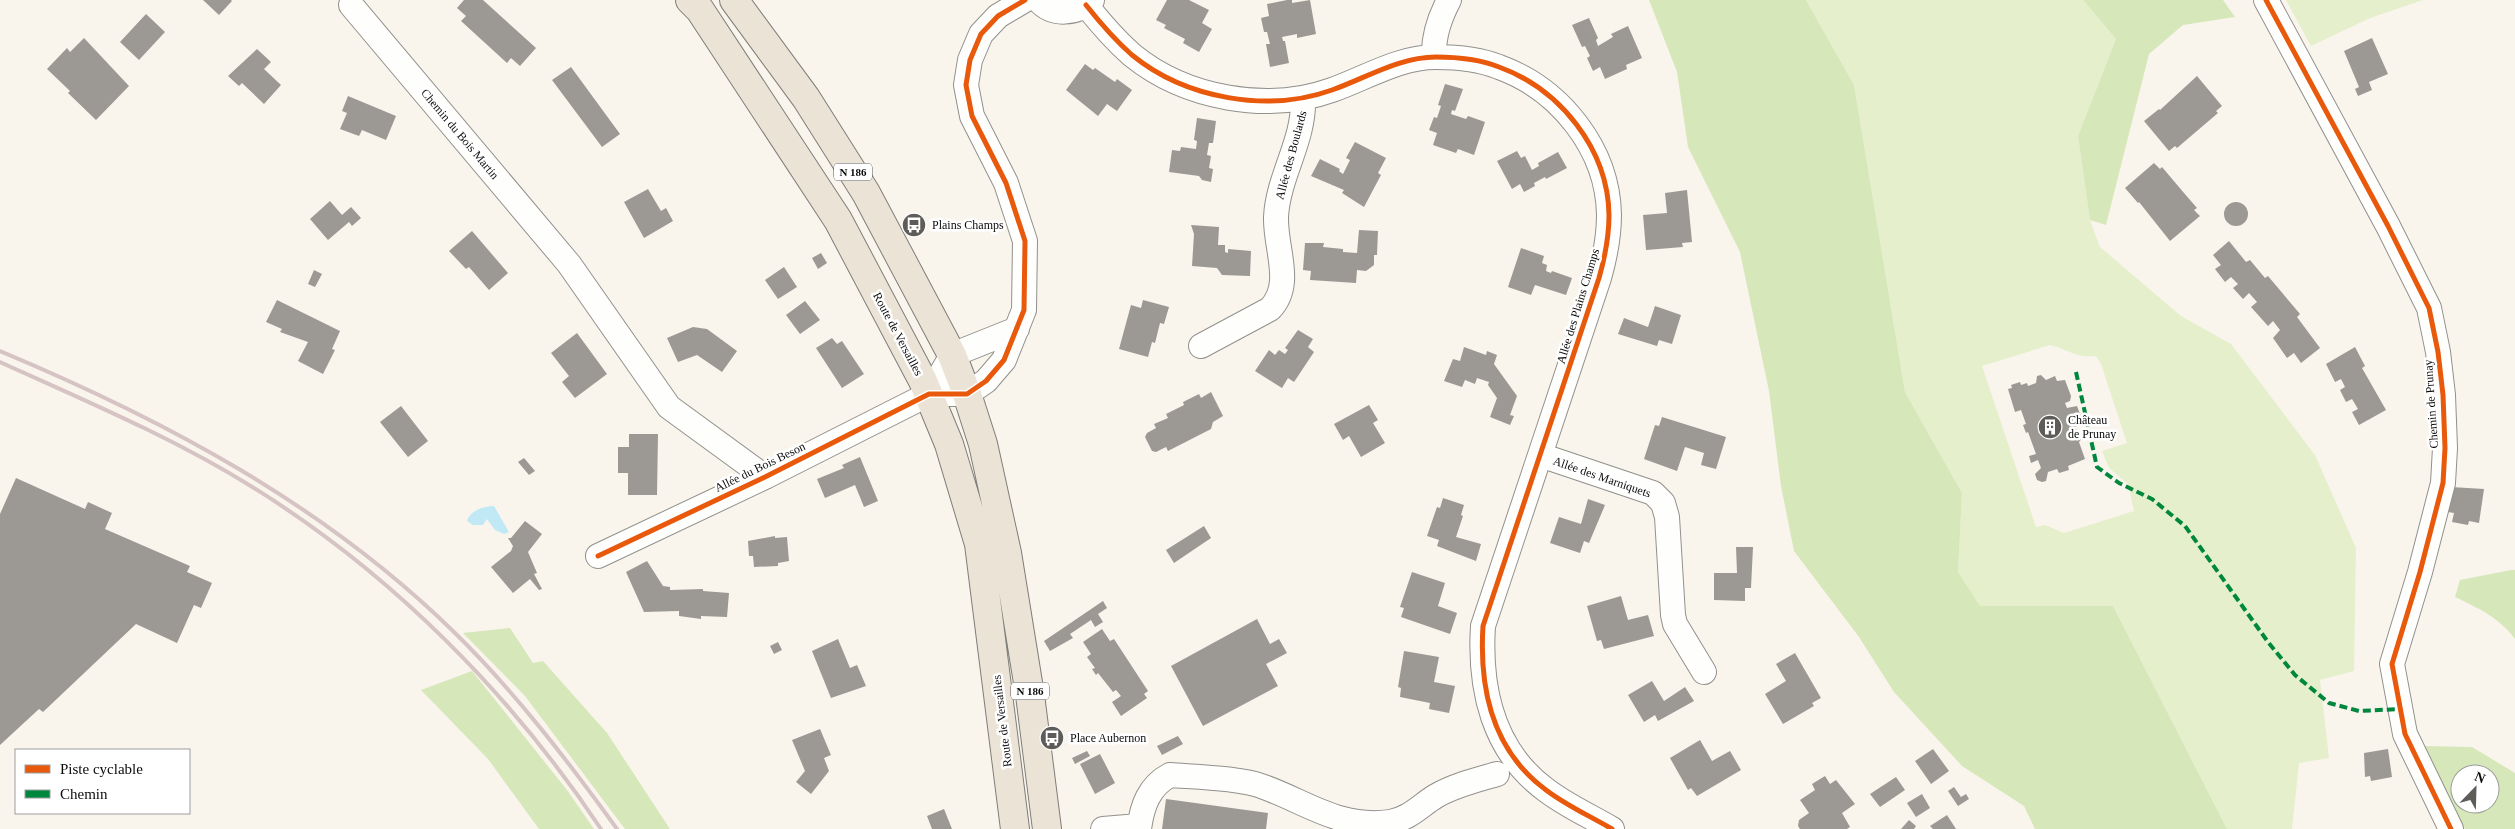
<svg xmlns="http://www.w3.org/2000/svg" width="2515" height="829" viewBox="0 0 2515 829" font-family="Georgia,serif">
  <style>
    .green { fill: #e5efcb; fill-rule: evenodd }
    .forest { fill: #d6e7b9; fill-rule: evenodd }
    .water { fill: #c1e9f5 }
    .building { fill: #9c9893 }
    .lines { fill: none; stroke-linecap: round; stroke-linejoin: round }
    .minor-casing { stroke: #92908c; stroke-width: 26 }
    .primary-casing { stroke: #7f7d7a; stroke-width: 30 }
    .minor { stroke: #fefefc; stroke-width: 24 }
    .primary { stroke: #ebe4d6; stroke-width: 28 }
    .rail { stroke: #d6c3c4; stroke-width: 4 }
    .quiet { stroke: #00873e; stroke-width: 4; stroke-dasharray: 8 4; stroke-linecap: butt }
    .cycleway-casing { stroke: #fff; stroke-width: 8 }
    .cycleway { stroke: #e8590c; stroke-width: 5 }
    .labels { text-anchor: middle; stroke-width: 5; stroke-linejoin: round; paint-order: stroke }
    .shield { fill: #fff; stroke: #545454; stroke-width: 1 }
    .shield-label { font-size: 11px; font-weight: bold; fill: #0a0a0a }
    .street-label { font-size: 12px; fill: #0a0a0a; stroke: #fff }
    .poi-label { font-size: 12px; fill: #0a0a0a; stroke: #fff; text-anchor: start }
  </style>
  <rect width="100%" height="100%" fill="#f9f5ed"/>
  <path class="green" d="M1806,0H2083L2116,39L2078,136L2090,220L2100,247L2181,316L2231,344L2315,455L2356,548L2354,671L2320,680L2329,758L2299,763L2292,829H2227L2113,606H1980L1958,572L1962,493L1905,392L1854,85ZM2050,345C2067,349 2077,359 2096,356L2101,364L2127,443L2102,451L2109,468L2128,484L2134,511L2064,533L2045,525L2036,527L1982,366Z
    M2286,0H2423L2370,18L2311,46Z"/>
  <path class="forest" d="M1649,0H1806L1854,85L1905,392L1962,493L1958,572L1980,606H2113L2227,829H2035L2024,806L1962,766L1894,692L1859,637L1794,551L1781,486L1769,391L1740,252L1688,147L1677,72Z
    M2083,0H2223L2235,17L2183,25L2149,54L2106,225L2090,220L2078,136L2116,39Z
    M2511,570H2515V639C2500,618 2478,608 2455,597L2460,580Z
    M510,628L533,663L543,661L607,733L670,829H625L525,696L463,633Z
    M472,671L567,790L594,829H539L488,759L421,690Z
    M2425,746L2472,747L2515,773V829H2465L2438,778ZM2460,774H2490V804H2460Z"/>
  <path class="water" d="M494,506L509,532L504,534L495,530L487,519L483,525H473L467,521C470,511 483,506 494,506Z"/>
  <path class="building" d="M203,0H231L232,1L219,15Z
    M464,0H483L536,48L520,66L511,58L507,63L461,21L466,16L457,8Z
    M1167,0H1189L1209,10L1202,23L1212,29L1199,52L1183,43L1185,39L1164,28L1166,25L1156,20Z
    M1287,0H1292V3L1310,0L1316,34L1297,38V34L1282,37L1283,41H1285L1289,63L1270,67L1266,44H1270L1267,32H1264L1261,18L1269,16L1267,4Z
    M146,14L165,32L139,60L120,42Z
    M1589,18L1598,38L1596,40L1598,46L1613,37L1611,34L1628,26L1642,58L1626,65L1627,69L1605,79L1600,67L1593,71L1587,58L1590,56L1585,46L1582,47L1572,25Z
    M84,38L129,86L96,120L68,93L70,91L47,69L67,48L70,52Z
    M2372,38L2388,74L2369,82L2372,90L2358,96L2355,89L2359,87L2344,51Z
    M257,49L271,62L264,69L281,85L264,104L242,83L239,86L228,76Z
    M1085,64L1093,70L1095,68L1115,82L1117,79L1132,90L1117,111L1107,104L1098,116L1066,90Z
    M571,67L620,134L602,147L552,80Z
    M2197,76L2222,106L2216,111L2218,113L2177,148L2175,146L2169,151L2144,121L2159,109L2160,110Z
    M1445,84L1463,89L1455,111L1452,110L1451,114L1466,119L1468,116L1485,122L1474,155L1458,149L1456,153L1433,145L1437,133L1429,130L1434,117L1437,118L1441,106L1438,105Z
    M348,96L396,116L386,140L362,130L359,136L340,129L347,113L342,111Z
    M1197,118L1216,121L1213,143H1209L1207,155L1211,156L1209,168L1213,169L1211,182L1202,180L1199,176L1169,172L1172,150L1180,151L1181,147L1196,149L1197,141L1194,140Z
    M1355,142L1386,158L1378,173L1381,175L1364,207L1342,193L1344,190L1311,176L1320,159L1340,169L1339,171L1343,174L1350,160L1346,158Z
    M1517,151L1521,158L1525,156L1532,170L1539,166L1538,163L1558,152L1567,168L1546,179L1545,177L1534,183L1535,186L1524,192L1520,184L1512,189L1497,161Z
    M2154,163L2160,169L2162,167L2184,193L2197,208L2194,210L2200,216L2170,241L2139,202L2138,203L2125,188Z
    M648,189L661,211L666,208L673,221L644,238L624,202Z
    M1687,190L1692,242L1682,243L1683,247L1646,250L1643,215L1667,213L1665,193Z
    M330,201L342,215L351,207L361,218L352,226L349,222L328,240L310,219Z
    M2224 214a12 12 0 1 1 24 0a12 12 0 1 1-24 0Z
    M1191,225L1219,227L1218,245H1225V252L1228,253V249L1251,251L1250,276L1222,275L1217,268L1192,266L1194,234Z
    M1359,230L1378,231L1377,255H1374V265L1366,271L1357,270L1356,283L1310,280L1311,271L1303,270L1305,243H1324L1323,247L1343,249V252L1357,253Z
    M472,231L508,273L489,290L469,267L466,269L449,251Z
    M2229,241L2246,262L2250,260L2265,278L2268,276L2300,314L2297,317L2320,348L2301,363L2294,353L2287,358L2273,338L2280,330L2273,321L2268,326L2251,307L2257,302L2249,293L2243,299L2233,288L2238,284L2231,277L2225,282L2215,269L2221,265L2213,255Z
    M1521,248L1544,256L1542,263L1547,265L1546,271L1551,273L1552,271L1572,278L1566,295L1535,285L1531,295L1508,287Z
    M821,253L827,263L818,269L812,258Z
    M784,267L797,287L778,299L765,280Z
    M314,270L322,274L315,287L308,284Z
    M277,300L340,331L332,349L335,350L323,374L298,361L308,342L280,332L282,329L266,322Z
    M1143,300L1169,307L1164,324L1160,323L1155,343L1152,342L1148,357L1119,349L1131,305L1141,308Z
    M805,301L820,320L800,334L786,315Z
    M1655,306L1681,315L1672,344L1659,340L1657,346L1618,334L1624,318L1648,327Z
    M693,327L707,329L737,351L722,372L697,355L678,362L667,338Z
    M1298,330L1313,339L1308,347L1314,352L1294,382L1288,378L1282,388L1255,371L1269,350L1275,355L1279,350L1285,354L1288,350L1285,348Z
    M577,333L607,374L575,398L562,382L569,376L551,353Z
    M832,338L837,344L842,341L864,374L842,388L816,348Z
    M1464,347L1486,355L1487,351L1497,355L1494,364L1517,396L1510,415L1514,416L1510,425L1490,417L1497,398L1488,385L1489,382L1477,378L1475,384L1465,380L1462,387L1444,381L1453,359L1460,361Z
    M2355,347L2365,366L2362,368L2386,410L2359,425L2352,412L2358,409L2352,399L2346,402L2340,390L2345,387L2341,379L2335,382L2326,364Z
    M2041,375L2046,380L2055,376L2057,381L2065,380L2071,396L2070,401L2065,403L2067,408L2077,406L2083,422L2074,428L2081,432L2083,437L2079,442L2085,459L2068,466L2069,470L2059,473L2057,469L2048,472L2046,481L2042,482L2037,480L2035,474L2041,468L2038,460L2031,463L2029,456L2036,454L2028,432L2026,433L2023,425L2026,424L2021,410L2015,412L2008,389L2012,388L2011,385L2020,382L2021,385L2027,383L2028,386L2036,383L2037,376Z
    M1211,392L1223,416L1213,422L1211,429L1168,451L1166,447L1156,452L1152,451L1145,437L1147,433L1156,428L1154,424L1168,418L1166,414L1184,405L1183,402L1199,394L1201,398Z
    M1369,405L1378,420L1373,423L1385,443L1361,457L1349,436L1343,440L1334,424Z
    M401,406L428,441L408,457L380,422Z
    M1662,417L1726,437L1716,469L1701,465L1704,453L1685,447L1677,471L1644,459L1655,425L1659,426Z
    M629,434H658L657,495H628V473H618V447H629Z
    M860,457L878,501L864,507L855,485L825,498L817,479L844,468L842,465Z
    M524,458L535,471L529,475L518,462Z
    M16,478L85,509L88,502L112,513L105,529L190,566L187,572L212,583L201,608L194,605L177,643L136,624L43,712L39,709L0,745V514Z
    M2451,487L2484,489L2479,523L2469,521L2468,525L2452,522L2454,513L2448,512Z
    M1443,498L1464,505L1461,515L1463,516L1456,537L1481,544L1476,561L1437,546L1439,540L1427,536L1437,507L1440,508Z
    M1588,499L1605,505L1589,543L1584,541L1580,553L1550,543L1559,517L1581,524Z
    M525,521L542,534L528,552L537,573L534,574L542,589L539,590L530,579L513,593L491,567L511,551L513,546L508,538H511Z
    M1204,526L1211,538L1174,563L1166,550Z
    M775,536V538L787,537L789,561L778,563V566L754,567L753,556H749L748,541Z
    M1736,547H1753L1751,588H1745V601L1714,600V573H1737Z
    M647,561L663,586L670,587V590L703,589V591L729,593L727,617L701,616V619L679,616V611L644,612L626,572Z
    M1412,572L1445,583L1438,606L1457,613L1450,634L1401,617L1404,608L1400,607Z
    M1621,596L1628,620L1648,615L1654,636L1604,649L1601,640L1597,641L1587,606Z
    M1103,601L1107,608L1098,614L1103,622L1095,627L1091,620L1070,634L1073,638L1050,651L1044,641Z
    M1257,619L1270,644L1279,639L1287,653L1266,664L1278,686L1203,726L1171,666Z
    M1102,629L1110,641L1114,639L1148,691L1144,694L1147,698L1121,716L1112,702L1121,696L1116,690L1113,692L1098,673L1096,675L1092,669L1095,668L1087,657L1091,654L1083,642Z
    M838,639L850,668L857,665L866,686L831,698L812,651Z
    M778,642L782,650L774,654L770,646Z
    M1404,651L1439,657L1434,682L1455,686L1449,713L1429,709L1430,703L1400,697L1401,688L1398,687Z
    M1795,653L1821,698L1812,703L1814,706L1783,724L1765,694L1786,681L1776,664Z
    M1652,681L1664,701L1685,687L1694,701L1658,721L1655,715L1644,722L1628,695Z
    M820,729L831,755L824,758L829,771L811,794L796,782L805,771L792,740Z
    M1178,736L1183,744L1162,755L1157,746Z
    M1700,740L1712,761L1730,751L1741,770L1697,796L1691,788L1688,790L1670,758Z
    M1933,749L1949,771L1931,784L1915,761Z
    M2388,749L2392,777L2371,781L2370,776L2365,777L2364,753Z
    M1087,751L1090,756L1075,764L1072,758Z
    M1100,754L1115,783L1095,794L1080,764Z
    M1825,776L1830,784L1836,780L1855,804L1842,813L1850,827L1847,829H1800L1798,826L1799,820L1809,813L1800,800L1815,790L1812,784Z
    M1896,777L1905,790L1880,807L1870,794Z
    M1954,787L1961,797L1966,794L1969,799L1958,806L1948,791Z
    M1922,794L1930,808L1916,817L1907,803Z
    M1166,799L1268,813L1266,829H1162Z
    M944,809L952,829H932L927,816Z
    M1947,815L1956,829H1933L1930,826Z
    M1909,820L1916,826L1914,829H1901Z"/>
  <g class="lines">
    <g class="minor-casing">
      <path id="minor" d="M1038,0C1053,17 1077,14 1092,0
        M2266,0L2388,226L2429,308L2438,352L2443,395L2445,448L2443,483L2420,572L2392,664L2405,734L2451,829
        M351,5L569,264L669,407L765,477
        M1086,5C1101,24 1115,40 1132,55C1186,99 1268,113 1332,90C1366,78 1399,57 1436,57C1457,57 1479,59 1499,67C1560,89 1608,149 1609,215C1609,237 1605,257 1599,278L1483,626C1479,689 1493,751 1546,790C1567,806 1590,816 1612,829
        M1434,57C1433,37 1440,17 1449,0
        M1201,346L1270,309C1294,284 1275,249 1276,217C1278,176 1305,140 1303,98
        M929,394L952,355L1017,329
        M1540,455L1653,493L1663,503L1667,517L1673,615L1675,624L1704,672
        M598,556L765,477L929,394H967L986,381L1004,360L1024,310L1025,241L1006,183L972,116L966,85L970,60L981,34L998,16L1025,0
        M1103,829L1139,826
        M1139,829C1142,806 1149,786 1170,775C1195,777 1242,778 1264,787C1308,803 1340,829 1390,822C1409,819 1421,805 1436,796C1455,785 1477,780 1497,774"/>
    </g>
    <g class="primary-casing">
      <path id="primary" d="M690,0L700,10L838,220L923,381L949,444L979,544L1015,829
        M734,0L806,98L866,193L952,355L967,394L983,444L1007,553L1030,695L1047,829"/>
    </g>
    <use href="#minor" class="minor"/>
    <use href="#primary" class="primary"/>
    <path class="rail" d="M0,351C165,420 326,506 455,633C515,692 568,761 617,829
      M0,362C86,401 174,438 254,488C392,574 511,694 601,829"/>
    <path class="quiet" d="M2076,372L2097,467L2119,483L2152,499L2185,526L2268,642L2295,675L2329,703L2359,711L2400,709"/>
    <g class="cycleway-casing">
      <path id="cycleway" d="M2266,0L2388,226L2429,308L2438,352L2443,395L2445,448L2443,483L2420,572L2392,664L2405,734L2451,829
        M1086,5C1101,24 1115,40 1132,55C1186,99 1268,113 1332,90C1366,78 1399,57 1436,57C1457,57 1479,59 1499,67C1560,89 1608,149 1609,215C1609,237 1605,257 1599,278L1483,626C1479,689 1493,751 1546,790C1567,806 1590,816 1612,829
        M598,556L765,477L929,394H967L986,381L1004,360L1024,310L1025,241L1006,183L972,116L966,85L970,60L981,34L998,16L1025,0"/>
    </g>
    <use href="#cycleway" class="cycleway"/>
  </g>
  <defs>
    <g id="bus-disc" transform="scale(1.25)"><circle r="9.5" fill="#5e5c59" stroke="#fff"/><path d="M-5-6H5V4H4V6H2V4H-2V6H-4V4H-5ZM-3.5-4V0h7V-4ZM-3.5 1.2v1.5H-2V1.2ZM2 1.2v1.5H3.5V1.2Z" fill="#fff"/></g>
    <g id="building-disc" transform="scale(1.25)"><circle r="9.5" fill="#5e5c59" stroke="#fff"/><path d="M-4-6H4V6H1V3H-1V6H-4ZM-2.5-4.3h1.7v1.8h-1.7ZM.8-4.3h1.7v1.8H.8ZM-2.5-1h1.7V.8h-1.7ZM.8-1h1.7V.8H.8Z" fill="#fff"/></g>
  </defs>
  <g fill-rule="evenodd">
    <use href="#bus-disc" x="914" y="225"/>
    <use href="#building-disc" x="2050" y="427"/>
    <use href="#bus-disc" x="1052" y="738"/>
  </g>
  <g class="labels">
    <g class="shield">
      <rect x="834" y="163.5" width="38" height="17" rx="4"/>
      <rect x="1011" y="682.5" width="38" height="17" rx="4"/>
    </g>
    <g class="shield-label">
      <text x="853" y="176">N 186</text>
      <text x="1030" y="695">N 186</text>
    </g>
    <g class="street-label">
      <text transform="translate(460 134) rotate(50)" y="4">Chemin du Bois Martin</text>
      <text transform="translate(1291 155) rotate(-75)" y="4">Allée des Boulards</text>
      <text transform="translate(1578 306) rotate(-73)" y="4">Allée des Plains Champs</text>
      <text transform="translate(898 334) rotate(62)" y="4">Route de Versailles</text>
      <text transform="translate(2431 404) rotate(-94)" y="4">Chemin de Prunay</text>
      <text transform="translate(760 467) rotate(-26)" y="4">Allée du Bois Beson</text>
      <text transform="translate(1602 477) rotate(19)" y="4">Allée des Marniquets</text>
      <text transform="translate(1002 721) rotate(-97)" y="4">Route de Versailles</text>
    </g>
    <g class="poi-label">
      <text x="932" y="229">Plains Champs</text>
      <text x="2068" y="424">Château<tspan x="2068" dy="14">de Prunay</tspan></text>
      <text x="1070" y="742">Place Aubernon</text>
    </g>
  </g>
  <rect x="15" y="749" width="175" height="65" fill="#ffffff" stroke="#9d9d9d"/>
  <rect x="25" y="765" width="25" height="8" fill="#e8590c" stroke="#9d9d9d"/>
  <text x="60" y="774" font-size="15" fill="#0a0a0a">Piste cyclable</text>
  <rect x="25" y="790" width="25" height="8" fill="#00873e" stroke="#9d9d9d"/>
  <text x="60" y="799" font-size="15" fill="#0a0a0a">Chemin</text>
  <g transform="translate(2475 789) rotate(23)"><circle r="24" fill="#ffffff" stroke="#9d9d9d"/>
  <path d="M0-4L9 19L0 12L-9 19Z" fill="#5e5c59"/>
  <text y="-8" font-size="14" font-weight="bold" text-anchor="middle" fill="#0a0a0a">N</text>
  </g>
</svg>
